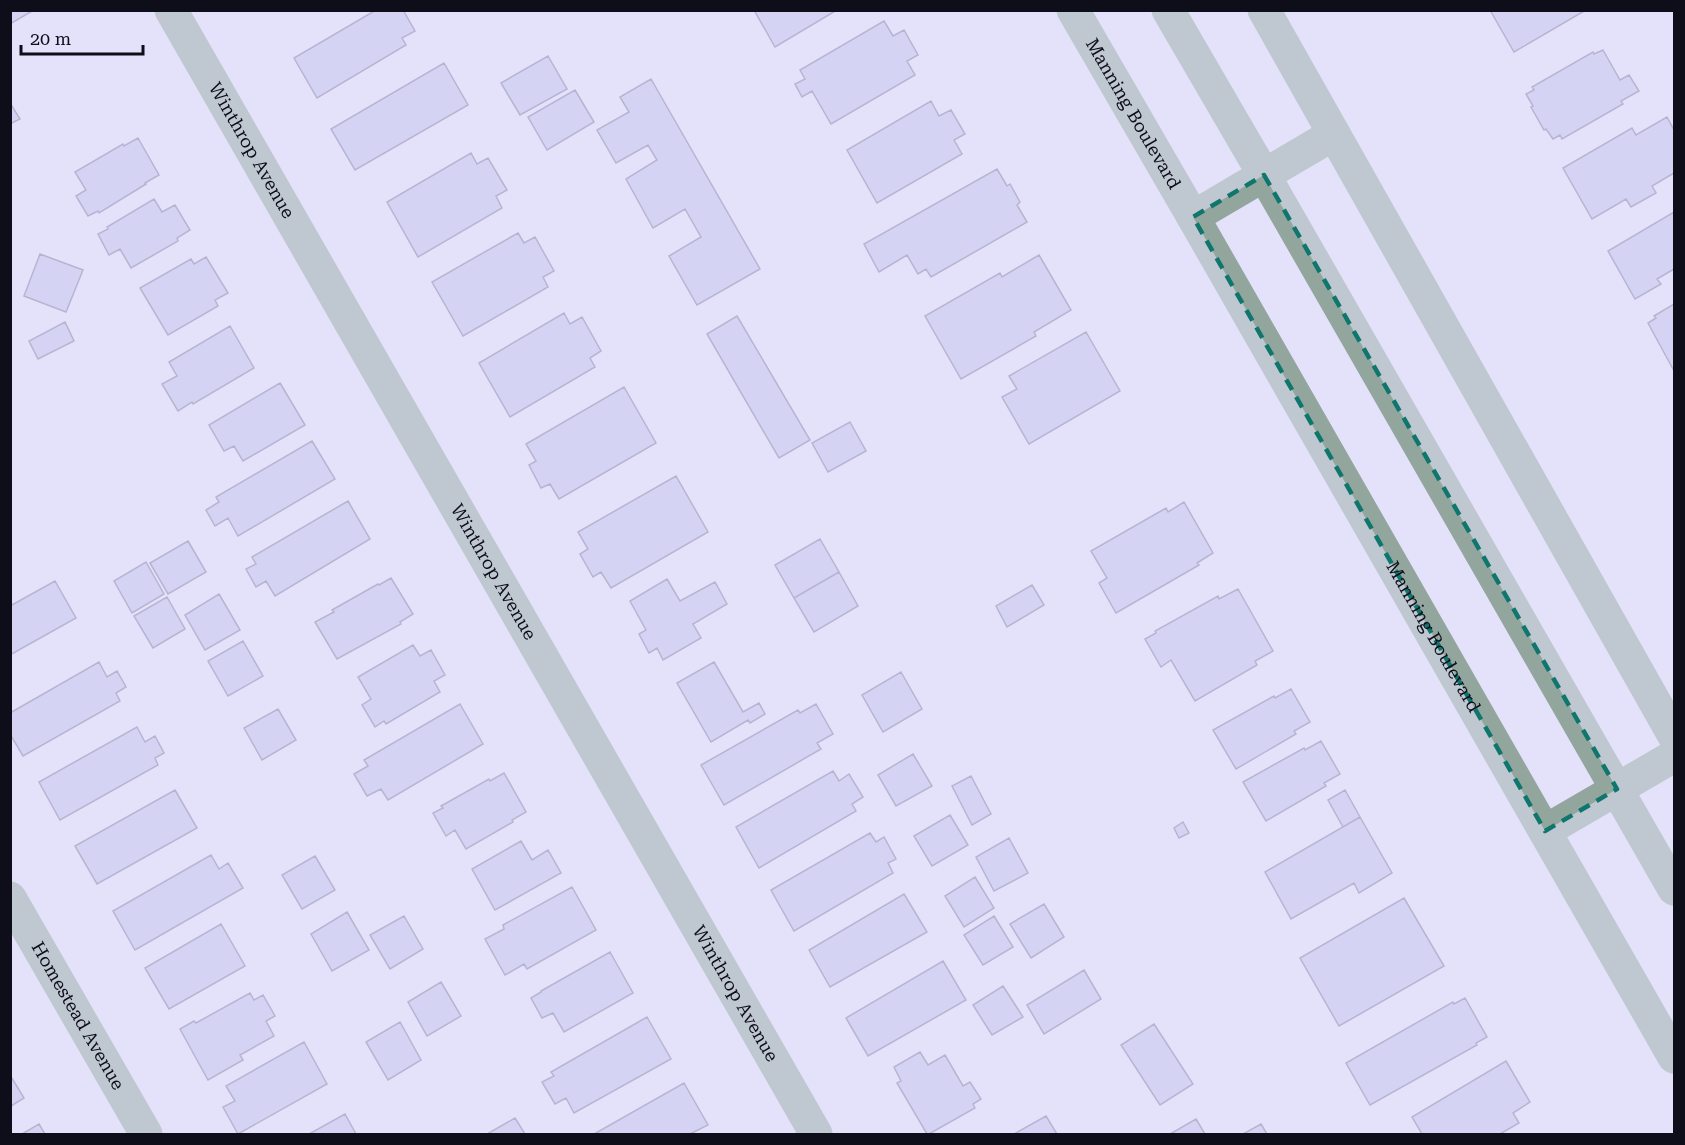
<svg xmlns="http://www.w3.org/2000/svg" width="1685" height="1145" viewBox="0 0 1685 1145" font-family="'Roboto Serif',serif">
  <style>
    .building { fill: #c4c1ee; stroke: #807da1; stroke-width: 1.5 }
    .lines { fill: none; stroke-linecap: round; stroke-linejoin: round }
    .minor { stroke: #93a69e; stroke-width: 33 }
    .tertiary { stroke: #93a69e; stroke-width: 33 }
    .marked { fill: none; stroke: #0f766e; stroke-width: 4.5; stroke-dasharray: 12 8; stroke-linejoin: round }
    .labels { text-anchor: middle; stroke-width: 6; stroke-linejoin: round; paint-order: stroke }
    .street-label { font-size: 18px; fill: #0e0d1a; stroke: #e3e2fa }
  </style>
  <rect width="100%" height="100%" fill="#e3e2fa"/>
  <path class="building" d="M10,10H34L10,24Z
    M376,10H403L415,31L402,38L406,45L317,98L294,58Z
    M754,10H837L775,47Z
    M1490,10H1586L1514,52Z
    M884,21L893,36L904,30L918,55L907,61L915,75L831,124L812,91L802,97L795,84L805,79L800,70Z
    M1603,50L1620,80L1629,75L1639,91L1621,101L1623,104L1562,139L1560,135L1553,139L1546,129L1544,130L1531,107L1533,106L1526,94L1534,90L1532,87L1593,52L1594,54Z
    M548,56L567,89L520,115L501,83Z
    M444,63L468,105L355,170L331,129Z
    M651,79L760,269L697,305L669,256L701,237L685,209L653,228L626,179L657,160L648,145L616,163L597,130L629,112L620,97Z
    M575,90L594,122L547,150L528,117Z
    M931,101L939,116L951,110L965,134L954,140L962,154L877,203L847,150Z
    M10,103L20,119L10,124Z
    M1667,117L1674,130V173L1652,186L1656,193L1631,207L1626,199L1592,219L1563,168L1632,128L1636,135Z
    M138,138L159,175L145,183L146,184L99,213L98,211L88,216L76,196L86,190L75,172L123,144L124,146Z
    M471,153L477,164L488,158L507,190L496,196L502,208L418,257L387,202Z
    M997,169L1007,186L1010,184L1020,202L1017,205L1027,222L931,277L926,269L918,274L907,255L879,272L864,244Z
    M154,199L162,212L175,205L190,230L177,238L178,241L131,268L120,249L109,255L98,234L108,229L107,227Z
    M1674,212V269L1657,279L1661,284L1635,299L1608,251Z
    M518,233L524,243L535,237L554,271L543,277L548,287L463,336L432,282Z
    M40,254L83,270L66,312L24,296Z
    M1039,255L1071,310L1034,332L1036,336L961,379L925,316L1000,273L1002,277Z
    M206,257L228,293L215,300L218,306L168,335L140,288L191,259L194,264Z
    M1674,304V371L1648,323L1656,318L1654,316Z
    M564,313L570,324L582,317L601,351L590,358L595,367L510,417L479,363Z
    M737,316L810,440L779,458L707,334Z
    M65,322L74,341L38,359L29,341Z
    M230,326L254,368L193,404L192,402L178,411L162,384L177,376L169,362Z
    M1086,332L1120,391L1029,444L1002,397L1017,389L1009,376Z
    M280,383L305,425L243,461L234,446L224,451L209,425Z
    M624,387L656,443L559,499L550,484L541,488L529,465L536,461L526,444Z
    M850,422L866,451L828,472L812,443Z
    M312,441L335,479L238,536L228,518L215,526L206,510L219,502L216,497Z
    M676,476L708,532L611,588L601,572L593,577L580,554L588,549L578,532Z
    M348,501L370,539L275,596L266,581L256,587L246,569L256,564L252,557Z
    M1184,502L1213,553L1197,563L1199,565L1116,613L1099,583L1107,578L1091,551L1166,508L1168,512Z
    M820,539L839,572L794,598L775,565Z
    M188,541L206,572L168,594L150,563Z
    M146,562L164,594L132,613L114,581Z
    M839,572L858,606L814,632L794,598Z
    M391,578L413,614L400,622L401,624L337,659L315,622L334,612L332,610L378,584L379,585Z
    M667,579L680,601L715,582L727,604L693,624L701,638L663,660L657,648L649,653L639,634L646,630L630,601Z
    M55,581L76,618L10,655V606Z
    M1032,585L1044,605L1007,627L996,606Z
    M1238,589L1273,651L1255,661L1257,665L1195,701L1171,660L1161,667L1145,639L1156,633L1155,631L1218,596L1219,599Z
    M219,594L240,630L205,650L185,615Z
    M167,597L185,629L153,648L134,616Z
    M243,641L263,676L228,696L208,661Z
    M413,645L420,656L431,650L445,675L434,681L440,692L386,724L384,721L375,727L362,705L371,699L358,677Z
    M99,662L107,677L117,671L126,687L116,693L120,701L23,756L10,734V713Z
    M714,662L743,712L759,703L765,714L750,723L748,720L711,742L677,683Z
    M901,672L922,709L883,732L862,695Z
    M1291,689L1310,722L1294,731L1296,734L1236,769L1213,730L1274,696L1275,698Z
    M460,704L483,744L388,800L381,789L367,796L354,774L368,766L364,760Z
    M816,704L833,734L817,743L821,749L724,805L701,765L798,710L800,713Z
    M278,709L296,740L262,760L244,728Z
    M137,727L145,742L155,736L164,753L155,758L158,765L60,820L39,782Z
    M1321,741L1340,774L1324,783L1326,786L1266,821L1243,782L1304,748L1305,750Z
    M913,754L932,786L896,806L878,775Z
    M833,771L839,781L849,774L863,797L852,804L856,811L759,868L736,827Z
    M504,773L526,812L512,820L513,822L466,849L455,830L446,836L433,813L443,808L441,806L489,779L490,781Z
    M971,776L991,814L972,825L952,786Z
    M175,790L197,828L97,884L75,846Z
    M1345,790L1360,817L1343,827L1328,800Z
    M950,815L968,845L932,866L914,836Z
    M1360,817L1392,873L1359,893L1354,883L1291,919L1265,872Z
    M1183,822L1189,833L1179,838L1174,828Z
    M870,833L876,842L884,837L896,859L888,863L893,873L794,931L771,890Z
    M1009,838L1028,873L994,891L976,857Z
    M521,841L532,860L548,850L561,873L495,910L472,869Z
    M211,855L219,869L228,863L243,888L135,950L113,911Z
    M315,856L335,890L302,909L282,875Z
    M975,877L994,908L964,927L945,896Z
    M572,887L596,930L527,969L524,964L505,975L485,939L504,929L503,925Z
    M904,894L927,932L830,987L809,950Z
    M1404,898L1444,966L1339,1026L1300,958Z
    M1044,904L1064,937L1031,958L1010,924Z
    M347,912L369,950L332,971L311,934Z
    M404,916L423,949L390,969L370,935Z
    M994,916L1013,947L983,965L964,935Z
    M221,924L245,966L169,1009L145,968Z
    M610,952L633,993L564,1032L553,1013L542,1018L531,998L541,992V991Z
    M943,961L966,1000L868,1056L846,1018Z
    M1084,970L1101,999L1044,1034L1027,1005Z
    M441,982L461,1016L427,1036L408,1002Z
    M1003,986L1023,1017L992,1035L973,1005Z
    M250,993L254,1000L263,995L275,1016L266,1021L274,1036L240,1055L243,1060L208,1080L180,1029L194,1021L196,1023Z
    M1465,998L1487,1037L1476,1043L1477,1045L1370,1105L1346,1063L1453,1002L1454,1004Z
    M647,1017L671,1059L574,1113L566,1098L555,1104L542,1082L554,1076L551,1072Z
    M400,1022L421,1060L388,1080L366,1042Z
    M1154,1024L1193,1084L1160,1105L1121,1045Z
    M304,1042L327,1084L238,1134L223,1107L235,1101L226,1086Z
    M920,1052L928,1065L945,1055L963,1086L970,1082L981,1099L973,1104L975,1108L929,1134H927L897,1083L901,1081L894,1067Z
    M1506,1061L1530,1102L1513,1113L1519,1123L1500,1134H1422L1412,1117Z
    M10,1075L24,1098L11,1106L10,1109Z
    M684,1083L708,1125L690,1134H594Z
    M345,1114L356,1134H309Z
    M1046,1116L1057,1134H1014Z
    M515,1118L525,1134H487Z
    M1196,1119L1205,1134H1170Z
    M39,1124L45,1134H22Z
    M1261,1124L1267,1134H1243Z"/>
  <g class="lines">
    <g class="minor">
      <path id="s1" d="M171,10L816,1134"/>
      <path id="s2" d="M1073,10L1193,217L1674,1057"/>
      <path d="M1264,10L1674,736"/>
      <path d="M1193,217L1334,134"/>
      <path d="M1545,831L1674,756"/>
      <path id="s3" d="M10,898L146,1134"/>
    </g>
    <path class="tertiary" d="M1168,10L1264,175L1674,889"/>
  </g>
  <path d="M0 0H1685V1145H0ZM1264,175L1617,789L1545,831L1193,217Z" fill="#e3e2fa" fill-opacity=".55" fill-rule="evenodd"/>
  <path class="marked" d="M1264,175L1617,789L1545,831L1193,217Z"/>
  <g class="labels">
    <g class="street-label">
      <text dy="6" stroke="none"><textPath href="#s2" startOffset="120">Manning Boulevard</textPath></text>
      <text dy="6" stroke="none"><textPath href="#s1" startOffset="162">Winthrop Avenue</textPath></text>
      <text dy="6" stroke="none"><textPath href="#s1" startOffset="648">Winthrop Avenue</textPath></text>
      <text dy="6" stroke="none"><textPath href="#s2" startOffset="723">Manning Boulevard</textPath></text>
      <text dy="6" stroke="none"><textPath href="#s1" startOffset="1134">Winthrop Avenue</textPath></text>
      <text dy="6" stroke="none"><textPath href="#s3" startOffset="136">Homestead Avenue</textPath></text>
    </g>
  </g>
  <rect width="1685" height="1145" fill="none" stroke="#0e0d1a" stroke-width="24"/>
  <path d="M21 45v9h122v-9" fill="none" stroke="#0e0d1a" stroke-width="3"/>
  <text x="30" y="45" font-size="18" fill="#0e0d1a" stroke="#e3e2fa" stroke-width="4.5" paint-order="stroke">20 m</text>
</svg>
